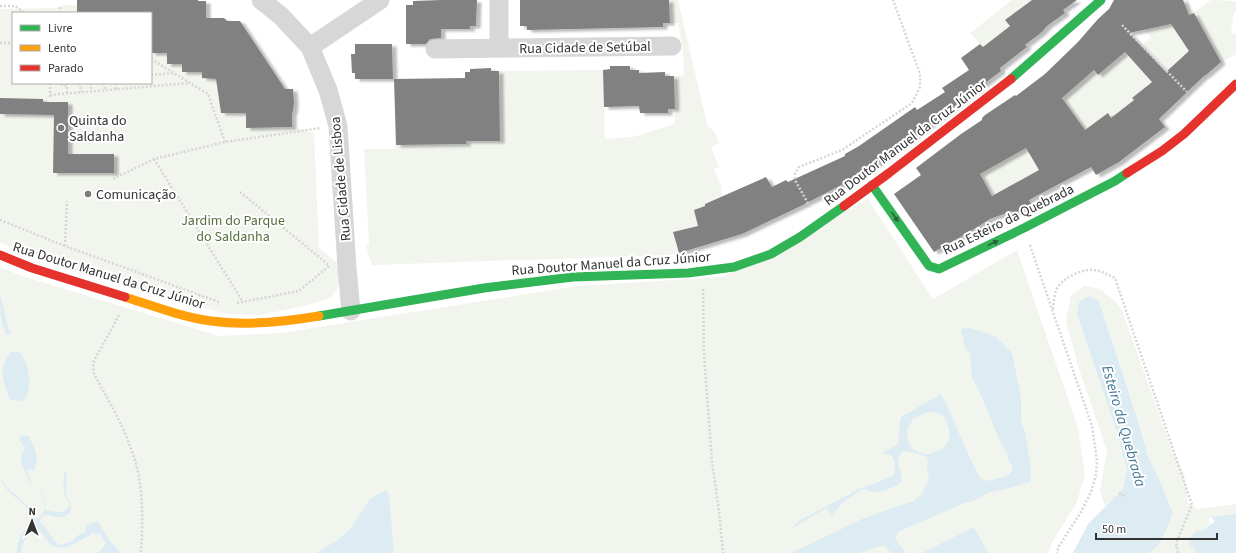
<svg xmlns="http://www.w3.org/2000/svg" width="1236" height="553" viewBox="0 0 1236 553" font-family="'Source Sans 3',sans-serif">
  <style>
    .green { fill: #f1f5ed }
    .water { fill: #ddebf3; fill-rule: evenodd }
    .building { fill: #818181; fill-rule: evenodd; filter: url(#shadow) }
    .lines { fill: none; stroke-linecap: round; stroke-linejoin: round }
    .path { stroke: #d6d6d6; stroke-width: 2.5; stroke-dasharray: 2 2; stroke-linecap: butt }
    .street { stroke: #d7d7d7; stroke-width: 19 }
    .fast { stroke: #30b455; stroke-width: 9 }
    .slow { stroke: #ff9f0a; stroke-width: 9 }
    .jam { stroke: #e5322d; stroke-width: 9 }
    .oneway { fill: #32603f }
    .poi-dot { fill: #7a7a7a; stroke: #fff; stroke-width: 1.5 }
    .labels { text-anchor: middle; stroke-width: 4; stroke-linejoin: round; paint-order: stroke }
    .street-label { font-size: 14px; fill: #333; stroke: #fff }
    .poi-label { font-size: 14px; fill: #333; stroke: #fff; text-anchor: start }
    .park-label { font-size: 14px; fill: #56703f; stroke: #fff }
    .water-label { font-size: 15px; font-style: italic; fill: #3f7597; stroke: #fff }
  </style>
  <defs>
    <filter id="shadow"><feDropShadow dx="4.5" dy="2.5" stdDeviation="1" flood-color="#0004"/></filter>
  </defs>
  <rect width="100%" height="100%" fill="#fff"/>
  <path class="green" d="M669,0H678L707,124L715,133L719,143L711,147L719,167L714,169L721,186L722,196L705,204V206L695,210L698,226L673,232L679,253L669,255L372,265L366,246L369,244L364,149H395L396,145L465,144V141H500L499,71L603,70L605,139L633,137L675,124L674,76L684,75L683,52L678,23H670Z
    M1012,0H1032L1006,20L1010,26L983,47L970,33Z
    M1183,0H1188L1194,12L1211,0L1236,1V12H1234L1231,33L1236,34V54L1221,62L1194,13L1171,24L1190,52L1181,59L1199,81L1194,86L1176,79L1143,45L1151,37L1137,22L1185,5Z
    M64,5H77V13H13V83H151V53H167V64H182L183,72H202V78L216,79L221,113H246V128L292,127L314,133L319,248L337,263L339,282L338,288L331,297L325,300L300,307L259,315L230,314L167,300L28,254L0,242V9L55,8Z
    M1110,37L1152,81L1132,98L1135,102L1111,118L1108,113L1094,145L1062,97L1093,70L1098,75L1111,64Z
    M1023,144L1043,177L1022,188L1018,181L1001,191L1002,193L994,198L986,185L973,191L984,162L989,169L1006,159Z
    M868,199L933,299L1017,250L1078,428L1085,476L1076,504L1051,544L1049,553H119L118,549L110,541L98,521L87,525L85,533H81L70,542L60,545L32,521L20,535L16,553H0V267L22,276L219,336L281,333L577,286L723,277Z
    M1084,286L1100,289L1116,302L1122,310L1171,448L1184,474L1188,503L1198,509L1236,504V514L1211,517L1209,519L1210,524L1202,531L1194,548L1196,550L1194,553H1149C1163,545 1167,527 1173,513L1160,481L1148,456L1138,421L1099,301L1116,429L1127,470L1123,489L1105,507L1100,490L1107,451L1078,366L1066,321L1071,295Z
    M39,530C44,534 46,540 51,545C63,553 82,541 92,533C100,533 101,538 106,542C104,545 100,552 97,553H21C21,547 26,534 32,531C34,530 37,530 39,530Z"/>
  <path class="water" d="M0,296C5,309 5,322 11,334L7,335C0,326 0,309 0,296Z
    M1089,296L1099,301L1138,421L1148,456L1160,481L1173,513C1167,527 1163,545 1149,553H1073L1088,524L1123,489L1127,470L1116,429L1077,314L1079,302Z
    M969,328L995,336L1012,353L1021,398V422L1025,432L1031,469L1030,482L1009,488L987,493L976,500L962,504L898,532L895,539L906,553H891L884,545L858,553H791L862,519L913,501L922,494L929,479L927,467L928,460L926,456C919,455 909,451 903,451C892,462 904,473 901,482C900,484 895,486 893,487C888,490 880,492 874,492C870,492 866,489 862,489L841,504L832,515L827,508L821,511L791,529L800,520L863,487C873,486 883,479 894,475L895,463L892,456L882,453L898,444L900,421L901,417L941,394C956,422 965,452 981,479C987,481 991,482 996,478C1005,478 1010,476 1013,469L1007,456V452L1002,446L980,393L972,378L970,352L965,348L961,329ZM928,412L938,413L945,418C951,432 953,445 937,451C934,452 931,454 928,454C915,455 906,444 907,432C908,427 911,422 914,418Z
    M18,351C29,362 34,386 24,400L16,401L11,400C6,391 1,376 3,366C4,362 9,355 11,352Z
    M21,436H28C34,445 41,460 34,470L31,471L29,469L27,470L31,484C42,489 44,498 46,510C55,512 66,515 70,504C62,496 63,481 65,470C71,480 60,493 71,503L70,513C59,521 56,515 44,515L40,519V522C48,529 51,539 60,545L70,542L81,533H85L87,525L98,521L110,541L118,549L119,553H97C100,552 105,545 106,542L103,540L100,535L92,533C82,541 63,553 51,545C46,540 44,534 39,530C37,530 34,530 32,531C26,534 21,547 21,553H16L20,535L34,519L30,516V511C22,501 1,489 0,476L4,484L30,508L31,514L36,519L40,517L45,510L44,502L40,492L36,487L30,484L21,462V454L25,450L24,447L20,441Z
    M386,490L389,495L394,553H316L336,541L351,528L370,499Z
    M1236,514V553H1194L1196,550L1190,545C1189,538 1192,535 1197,531H1202L1215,521L1211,517Z
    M974,527L977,537L975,529L988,553H922Z"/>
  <path class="building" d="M77,0H198V1H206V18H224L227,21H240L285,89H293L294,102L293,112L292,113V127L246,128V113H221L216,79L202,78V72H182V64H167V53H151V13H77Z
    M441,0H477L476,26H470V29H441V38L430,39L426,44H406V5H413V1Z
    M520,0H669L670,23H663V27L527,30V26H520Z
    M1032,0H1077L1063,10L1065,13L1047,26L1042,32L1025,45L1027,47L1000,68L1001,71L937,120L866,172L803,205L742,234L679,253L673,232L698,226L694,210L705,206V204L766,177L772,187L786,180L788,182L845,156V154L859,146L915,107L917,110L945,92L942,88L969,70L961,58L980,44L983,47L1010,26L1005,20Z
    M1114,0H1183L1189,15L1194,13L1221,62L1205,76V75L1159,119L1165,127L1119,162L1096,175L1091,167L1029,200L1031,204L1014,214L1012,211L990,219L971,231L934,252L894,194L921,175L916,168L961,134L982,120V118L985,115L1015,95L1016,96L1045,74L1078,42L1098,19L1109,9ZM1171,24L1189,51L1166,72L1129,33ZM1125,52L1152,82L1132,98L1134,100L1111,118L1108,113L1085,130L1062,98L1094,70L1098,75ZM1026,148L1039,170L992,196L980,174Z
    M355,44H392L393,79H355V73H352L351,54H355Z
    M610,66H630V70H639V73L665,72V76H674L675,109H668V113H640L639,106L604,107L603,70L610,69Z
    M491,68V71H499L500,141H466V144L396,145L394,79L465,78V72H470V69Z
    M0,98L43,99V102H68V154H114V173H53L54,115L0,114Z"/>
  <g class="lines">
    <path class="path" d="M0,6H15L25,13
      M60,13V6
      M1122,25L1187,92
      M0,43H13
      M151,59L208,94L225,142
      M151,75L174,73
      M50,83V99
      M57,83L66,86
      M67,83V93
      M80,83L81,92
      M91,83V91
      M104,83L105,90
      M116,83V89
      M50,95L190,83
      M154,159L243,302
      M113,179L154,159L225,142L321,128
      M810,207L795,180V173L799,167L842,150L912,103L920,87V74L893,0
      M0,220L65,246L219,302
      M1030,245L1092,426L1097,461L1096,475L1091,492L1081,512L1059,546L1057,553
      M65,246L67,201
      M703,289L704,355L712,461L719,511L723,553
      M237,303L299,291L329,266L325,262L240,192
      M1053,309C1054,303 1054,296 1056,291C1060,279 1078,271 1089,270C1098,269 1107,274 1115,278L1192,505L1176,543L1178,553
      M119,315L95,359L93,363L94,374C107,398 121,421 130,446C144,479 143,518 141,553
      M1119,493L1125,496"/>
    <path class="street" d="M261,0L281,16L310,47L328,90L338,126L347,268L351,311
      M499,0V48
      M310,47L380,0
      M435,49L672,46"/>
    <path class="fast" d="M1011,79L1101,0
      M872,185L929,266L939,269L1024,228L1115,181L1127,173
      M319,316L484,288L573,277L688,273L734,267L771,254L800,237L844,206"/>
    <path class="slow" d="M125,297C153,306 182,317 211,321C247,326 284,322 319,316"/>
    <path class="jam" d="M1127,173L1162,151L1184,134L1236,84
      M844,206L889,173L1011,79
      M0,255L32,268L125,297"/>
  </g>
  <defs><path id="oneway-solid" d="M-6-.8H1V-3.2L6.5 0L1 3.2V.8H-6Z"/></defs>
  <g class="oneway">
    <use href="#oneway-solid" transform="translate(895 217) rotate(55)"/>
    <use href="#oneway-solid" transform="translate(993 243) rotate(-26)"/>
  </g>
  <g class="poi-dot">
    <circle cx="61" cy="128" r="4"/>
    <circle cx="88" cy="194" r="4"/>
  </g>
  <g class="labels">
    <g class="street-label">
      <text transform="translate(585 47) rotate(-1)" y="5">Rua Cidade de Setúbal</text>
      <text transform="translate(905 142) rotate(-37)" y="5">Rua Doutor Manuel da Cruz Júnior</text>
      <text transform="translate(340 179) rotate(-95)" y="5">Rua Cidade de Lisboa</text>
      <text transform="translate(1008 219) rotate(-26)" y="5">Rua Esteiro da Quebrada</text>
      <text transform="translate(611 263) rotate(-4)" y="5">Rua Doutor Manuel da Cruz Júnior</text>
      <text transform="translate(109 275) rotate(17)" y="5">Rua Doutor Manuel da Cruz Júnior</text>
    </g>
    <g class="poi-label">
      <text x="69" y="125">Quinta do<tspan x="69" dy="16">Saldanha</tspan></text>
      <text x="96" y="199">Comunicação</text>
    </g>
    <g class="park-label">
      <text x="233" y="225">Jardim do Parque<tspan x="233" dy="16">do Saldanha</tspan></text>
    </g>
    <g class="water-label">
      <text transform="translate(1124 426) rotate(74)" y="5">Esteiro da Quebrada</text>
    </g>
  </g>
  <rect x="12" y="12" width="140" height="72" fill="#ffffff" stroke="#adadad"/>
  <rect x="20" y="25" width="20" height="6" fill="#30b455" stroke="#adadad"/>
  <text x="48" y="32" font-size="12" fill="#333333">Livre</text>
  <rect x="20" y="45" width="20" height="6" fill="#ff9f0a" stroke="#adadad"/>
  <text x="48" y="52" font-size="12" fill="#333333">Lento</text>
  <rect x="20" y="65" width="20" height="6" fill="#e5322d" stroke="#adadad"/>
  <text x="48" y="72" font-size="12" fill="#333333">Parado</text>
  <g transform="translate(32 521) rotate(1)" stroke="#ffffff" stroke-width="3" paint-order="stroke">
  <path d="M0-3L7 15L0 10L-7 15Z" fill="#333333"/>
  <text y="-6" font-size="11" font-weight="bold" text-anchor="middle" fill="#333333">N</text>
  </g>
  <path d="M1096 533v6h121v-6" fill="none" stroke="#333333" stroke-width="2"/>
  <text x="1102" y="533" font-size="12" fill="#333333" stroke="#ffffff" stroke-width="3" paint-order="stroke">50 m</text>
</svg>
